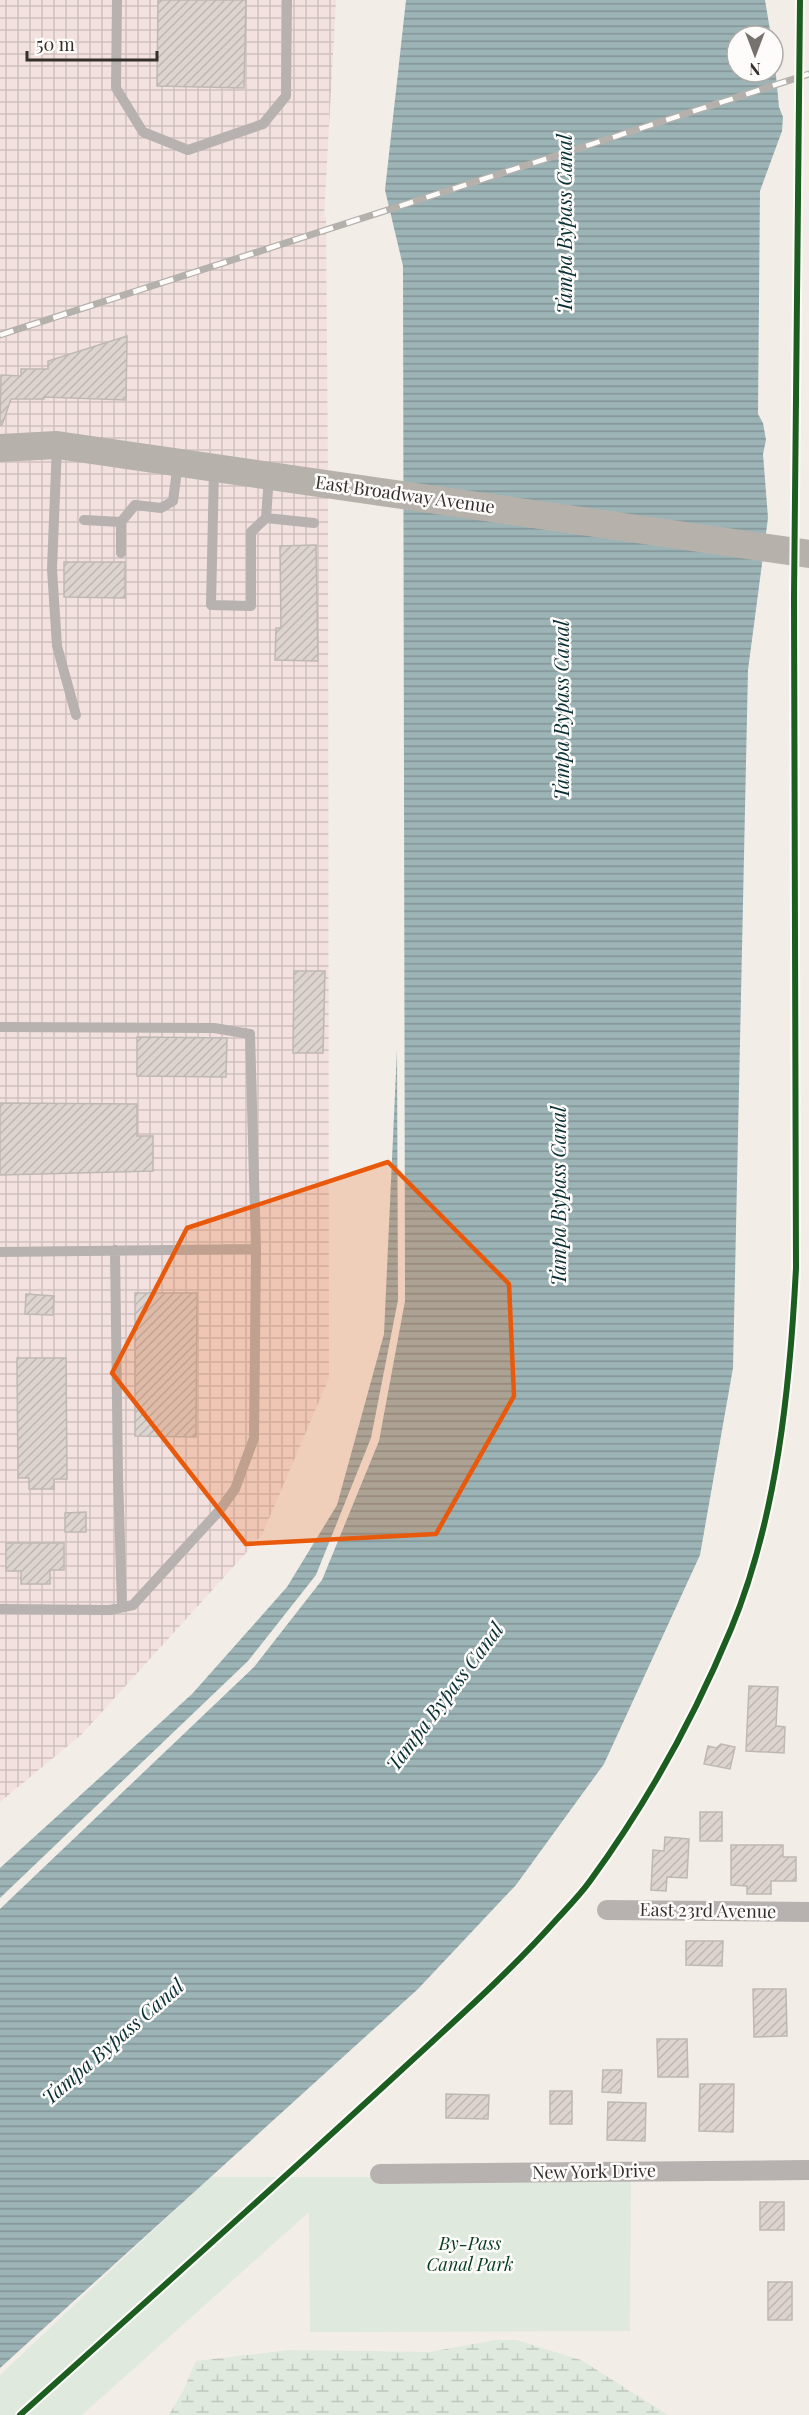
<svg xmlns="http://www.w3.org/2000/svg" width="809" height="2415" viewBox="0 0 809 2415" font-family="'Playfair Display',serif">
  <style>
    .industrial { fill: url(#industrial-grid) }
    .wetland { fill: url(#wetland-marsh) }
    .park { fill: #dfe9de }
    .water { fill: url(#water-rules) }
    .building { fill: url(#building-hatch); stroke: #beb8b5; stroke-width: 1.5 }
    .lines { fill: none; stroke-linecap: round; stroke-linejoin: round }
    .path { stroke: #b2afac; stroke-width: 3; stroke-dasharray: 4.5 3; stroke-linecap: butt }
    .service { stroke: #b7b2af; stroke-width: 10 }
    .minor { stroke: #b7b2af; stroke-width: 20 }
    .secondary { stroke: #b7b1ac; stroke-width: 28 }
    .rail-casing { stroke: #b4b0ac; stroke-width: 7 }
    .rail { stroke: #fefcfa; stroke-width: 4.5; stroke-dasharray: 14; stroke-linecap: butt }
    .cycleway-casing { stroke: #fefcfa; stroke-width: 10 }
    .cycleway { stroke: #1b5e20; stroke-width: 6 }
    .marked { fill: #e8590c; fill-opacity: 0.2; stroke: #e8590c; stroke-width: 4.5; stroke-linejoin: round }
    .labels { text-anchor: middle; stroke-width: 5; stroke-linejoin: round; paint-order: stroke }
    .street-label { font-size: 18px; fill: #332f2b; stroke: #fefcfa }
    .park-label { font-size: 18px; font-style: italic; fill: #063c23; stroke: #fefcfa }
    .water-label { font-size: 20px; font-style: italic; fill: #082f34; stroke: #fefcfa }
  </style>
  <defs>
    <pattern id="industrial-grid" width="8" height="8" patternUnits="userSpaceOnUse" patternTransform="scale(1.5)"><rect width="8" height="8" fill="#f2e1df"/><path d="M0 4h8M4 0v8" fill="none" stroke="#d0c1c0"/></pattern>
    <pattern id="wetland-marsh" width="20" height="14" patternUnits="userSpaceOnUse" patternTransform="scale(1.5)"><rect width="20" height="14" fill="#dfe9de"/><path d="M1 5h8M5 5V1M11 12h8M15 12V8" fill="none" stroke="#c0c8bf"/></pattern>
    <pattern id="water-rules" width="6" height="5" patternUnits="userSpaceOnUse" patternTransform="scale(1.5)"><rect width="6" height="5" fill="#9db4b7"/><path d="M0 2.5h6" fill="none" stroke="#819395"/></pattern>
    <pattern id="building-hatch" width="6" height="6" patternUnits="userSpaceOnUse" patternTransform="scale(1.5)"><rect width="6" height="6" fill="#ddd4d0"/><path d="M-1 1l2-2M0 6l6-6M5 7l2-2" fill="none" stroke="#beb6b3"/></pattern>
  </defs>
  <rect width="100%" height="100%" fill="#f3ede7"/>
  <path class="industrial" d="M0,0H336L324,217H326L328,474L0,438Z
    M57,455L328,495L329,1378L262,1535L82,1734L0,1802V459Z"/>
  <path class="wetland" d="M495,2340H516L581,2360L668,2415H169L183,2391L196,2361L289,2350L430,2352Z"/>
  <path class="park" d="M210,2177H631L630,2331L310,2332L309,2212L82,2415H0V2375Z"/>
  <path class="water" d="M406,0H765L771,36H737V72H773V45L779,107L783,117L782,131L760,191L758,414L763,423L766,440L763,454L768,518L748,670L733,1368L700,1555L604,1764L516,1885L418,1989L0,2368V1909L254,1667L322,1580L379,1441L405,1301L403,266L385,190Z
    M397,1050L398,1300L371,1438L316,1575L248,1661L0,1898V1868L192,1694L287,1587L337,1505L384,1334Z"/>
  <path class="building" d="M158,0H246L244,88L157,86Z
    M127,336L126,400L44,397V399H11L2,425H0L1,375L21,376V369H48V361Z
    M316,545L318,661L275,660L276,628H281L280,546Z
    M64,562H125V598L64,597Z
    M294,971H325L323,1053H293Z
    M137,1037L227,1038L226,1077L137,1076Z
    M0,1103L137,1104V1136H153V1171L0,1175Z
    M135,1293H197L196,1437L135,1436Z
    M26,1294L54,1296L53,1315L25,1314Z
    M17,1358H66L67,1479H54V1489H29V1478H18Z
    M86,1512V1532H65V1513Z
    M6,1543H64V1570H50V1584H21V1571H6Z
    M749,1686L778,1687L776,1726L785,1727L784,1753L746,1751Z
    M721,1744L735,1747L730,1769L704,1764L708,1746L716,1748Z
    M700,1812H722V1841H700Z
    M665,1837L689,1839L687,1878L667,1877L666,1891L651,1890L653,1850L664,1851Z
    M731,1845H783V1857H796V1881H771V1894H747V1886L731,1885Z
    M686,1941H723L722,1966L686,1965Z
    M753,1989H786L787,2036L754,2037Z
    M657,2039H687L688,2077H658Z
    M603,2070H622L621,2093L602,2092Z
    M700,2084H734L733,2132L699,2131Z
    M550,2091H572V2124H550Z
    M446,2094L489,2095L488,2119L446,2118Z
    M608,2102L646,2103L645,2141L607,2140Z
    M760,2202H784V2230H760Z
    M768,2282H792V2320H768Z"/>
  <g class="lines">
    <path class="path" d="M20,2415C146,2302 272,2189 396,2075C451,2024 507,1975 557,1919C568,1907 580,1895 590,1881C647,1803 694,1718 731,1629C777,1518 790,1387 796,1268L794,598"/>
    <path class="service" d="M117,0L116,88L143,132L188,150L263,124L286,96L287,0
      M57,445L52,569L57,646L76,715
      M214,470L211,605L251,606V532L266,518L269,476
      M266,518L314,523
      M84,520L121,522
      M121,553V522L135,505L161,508L173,501L178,463
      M0,1027L214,1028L250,1034L256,1249L254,1438L235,1489L219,1511L133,1605L110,1610L0,1609
      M115,1250L118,1476L122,1607
      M0,1252L256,1249"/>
    <path class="minor" d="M607,1910L809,1912
      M380,2174L809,2170"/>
    <path class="secondary" d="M0,448L57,445L809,554"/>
    <g class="rail-casing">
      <path id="rail" d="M0,335L809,74"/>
    </g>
    <use href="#rail" class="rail"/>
    <g class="cycleway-casing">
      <path id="cycleway" d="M20,2415C146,2302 272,2189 396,2075C451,2024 507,1975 557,1919C568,1907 580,1895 590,1881C647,1803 694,1718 731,1629C777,1518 790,1387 796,1268L794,598L800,0"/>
    </g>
    <use href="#cycleway" class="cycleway"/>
  </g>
  <path class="marked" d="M388,1162L509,1284L514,1396L436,1534L246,1544L112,1373L187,1228Z"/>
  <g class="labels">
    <g class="street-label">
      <text transform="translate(405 495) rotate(8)" y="6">East Broadway Avenue</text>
      <text transform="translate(708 1911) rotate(1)" y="6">East 23rd Avenue</text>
      <text transform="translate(594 2172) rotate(-1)" y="6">New York Drive</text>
    </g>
    <g class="park-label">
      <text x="470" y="2250">By-Pass<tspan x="470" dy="21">Canal Park</tspan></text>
    </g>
    <g class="water-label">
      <text transform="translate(565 224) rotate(-90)" y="7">Tampa Bypass Canal</text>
      <text transform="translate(562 710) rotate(-90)" y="7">Tampa Bypass Canal</text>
      <text transform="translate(559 1196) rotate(-90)" y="7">Tampa Bypass Canal</text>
      <text transform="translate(445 1697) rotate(-53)" y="7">Tampa Bypass Canal</text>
      <text transform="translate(113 2042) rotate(-41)" y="7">Tampa Bypass Canal</text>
    </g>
  </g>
  <g transform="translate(755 54) rotate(180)"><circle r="28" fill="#fefcfa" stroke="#adaaa7" stroke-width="1.5"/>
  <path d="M0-4.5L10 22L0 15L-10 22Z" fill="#76726d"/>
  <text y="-9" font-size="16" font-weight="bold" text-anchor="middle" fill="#332f2b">N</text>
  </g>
  <path d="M27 51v9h130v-9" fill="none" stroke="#332f2b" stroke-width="3"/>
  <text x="36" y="51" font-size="18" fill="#332f2b" stroke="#fefcfa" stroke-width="4.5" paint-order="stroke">50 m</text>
</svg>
